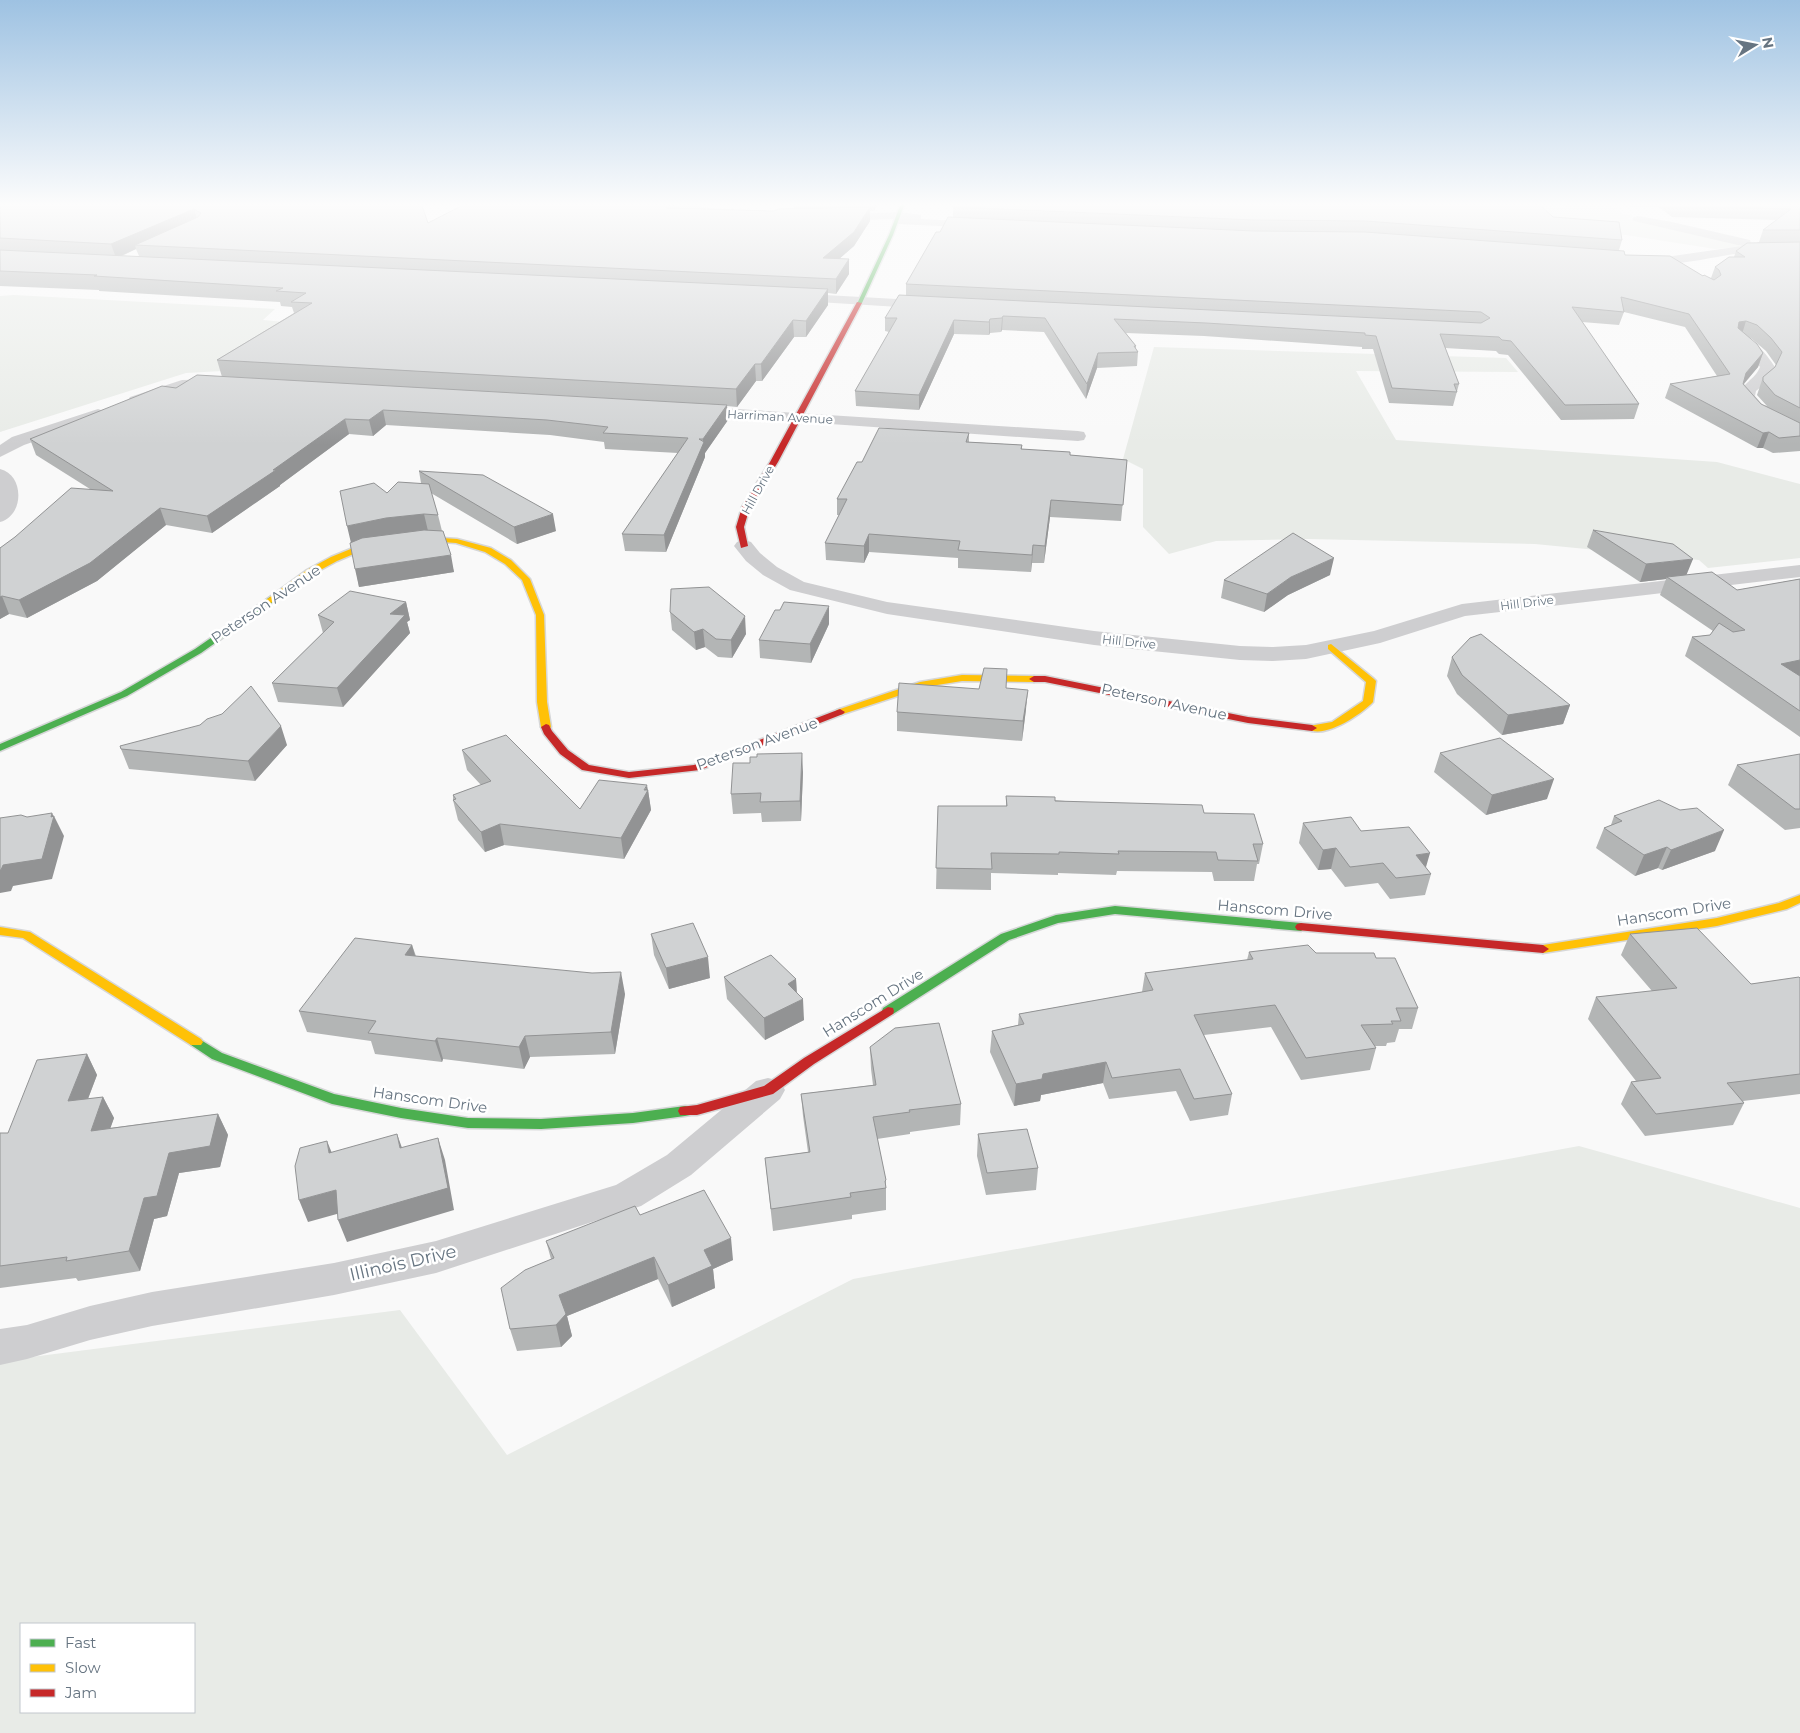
<svg xmlns="http://www.w3.org/2000/svg" width="1800" height="1733" viewBox="0 0 1800 1733" font-family="Montserrat,sans-serif">
  <style>
    .green { fill: #e8ebe7; fill-rule: evenodd }
    .lines { fill: none; stroke-linecap: round; stroke-linejoin: round }
    .fast-casing { stroke: #d6d7d8; stroke-width: 3 }
    .slow-casing { stroke: #d6d7d8; stroke-width: 3 }
    .jam-casing { stroke: #d6d7d8; stroke-width: 3 }
    .street { fill: #ceced0; fill-rule: evenodd }
    .fast { fill: #4caf50; fill-rule: evenodd }
    .slow { fill: #ffc107; fill-rule: evenodd }
    .jam { fill: #c62828; fill-rule: evenodd }
    .wall { fill: #b3b5b5; fill-rule: evenodd }
    .shaded-wall { fill: #929394 }
    .building { fill: #d0d2d3; stroke: #929394 }
    .labels { text-anchor: middle; stroke-width: 5; stroke-linejoin: round; paint-order: stroke }
    .far-street-label { font-size: 12px; fill: #667481; stroke: #fff }
    .street-label { font-size: 15px; fill: #667481; stroke: #fff }
    .near-street-label { font-size: 18px; fill: #667481; stroke: #fff }
  </style>
  <rect width="100%" height="100%" fill="#f9f9f9"/>
  <path class="green" d="M1498,203L1563,207L1561,203H1610L1623,214L1635,216L1628,219L1684,230L1739,244V247L1715,249L1626,235L1579,230Z
    M14,295L275,309L263,320L296,323L222,371L186,373L0,432V296Z
    M1154,347L1506,358L1518,372L1356,371L1396,440L1717,462L1800,484V558L1708,568L1699,560L1535,544L1308,539L1216,541L1169,554L1143,527V469L1123,459Z
    M1579,1146L1800,1208V1733H0V1361L400,1310L507,1455L853,1279ZM21,1624H194V1712H21Z"/>
  <g class="lines">
    <g class="fast-casing">
      <path id="fast" d="M901,203H905L893,235L862,303L857,304L889,235Z
        M270,597L274,600L273,602L201,653L127,696L0,751V744L121,692L195,649Z
        M1115,906L1301,923L1307,927L1301,931L1115,914L1058,923L1009,940L893,1014H883L882,1011L883,1008L1001,934L1056,915Z
        M196,1037L222,1053L334,1094L401,1108L468,1118L541,1119L633,1113L685,1106L690,1107L692,1111L690,1115L685,1116L633,1123L541,1129L468,1128L401,1118L332,1104L212,1059L191,1045L189,1042L191,1039Z"/>
    </g>
    <g class="slow-casing">
      <path id="slow" d="M428,537L457,539L491,548L511,560L530,579L544,615L547,702L551,727L549,729L546,730L541,727L537,702L536,615L522,580L505,564L485,552L456,543L428,541L394,544L363,550L337,561L313,574L273,602L270,603L266,600L307,570L331,557L358,546L394,540Z
        M1331,644L1374,679L1376,681L1373,702C1362,714 1322,741 1307,728L1309,726L1332,722L1363,701L1366,682L1328,649V645Z
        M962,675L1034,676L1039,679L1034,682L962,681L925,687L843,714L840,715L835,712L837,710L920,682Z
        M1800,895V903L1787,909L1717,926L1543,953L1537,949L1543,945L1717,918L1779,903Z
        M0,927L30,932L201,1039L203,1042L201,1045H191L23,938L0,935Z"/>
    </g>
    <g class="jam-casing">
      <path id="jam" d="M857,302L862,303L778,462L750,507L744,527L748,546L741,548L736,527L742,507L770,462Z
        M1045,676L1248,717L1312,725L1317,728L1312,731L1248,723L1045,682H1034L1029,679L1034,676Z
        M840,709L845,712L843,714L700,770L629,778L582,770L560,754L544,734L541,727L546,724L549,725L552,731L568,750L589,765L629,772L694,765Z
        M1301,923L1543,945L1549,949L1543,953L1297,930L1295,927L1297,924Z
        M888,1007L893,1008L894,1011L893,1014L814,1064L773,1094L697,1115H680L678,1111L680,1107L697,1105L764,1086L804,1058Z"/>
    </g>
    <path class="street" d="M587,203H670L730,210L736,213L730,216L670,209L592,206Z
      M899,212L921,215V219L981,222L987,225L981,228L898,224L892,221L894,219L833,221L827,218L833,215Z
      M1638,216L1672,222L1750,240L1751,244H1800V252C1783,252 1766,251 1750,252C1727,253 1647,275 1632,259L1634,256L1666,257L1742,246L1634,221L1632,219L1634,217Z
      M790,293L932,301L939,305L932,309L785,300L783,297Z
      M1741,336C1755,339 1767,355 1775,367L1768,381L1756,391L1755,396L1768,411L1800,428V440L1756,417L1739,397C1741,383 1755,380 1760,367L1753,357L1734,340L1736,337Z
      M220,379L225,381L228,384L225,387L183,390L136,405L130,403L128,400L130,397L182,380Z
      M690,406L1078,431L1084,432L1086,436L1084,440L1078,441L684,414L682,411L684,408Z
      M98,409L104,411L106,414L104,417L24,445L0,457V445L12,437Z
      M0,469C25,475 24,516 0,522Z
      M744,540L751,542L760,553L777,567L804,582L887,602L1094,631L1240,646L1273,647L1306,645L1374,631L1462,604L1800,565V577L1465,616L1380,643L1306,659L1273,661L1240,660L1094,645L887,614L790,590L763,575L746,561L734,546L737,542Z
      M768,1078L780,1081L785,1090L780,1099L691,1175L641,1206L436,1273L334,1295L152,1326L90,1340L27,1359L0,1365V1329L27,1325L90,1306L152,1292L334,1263L436,1241L616,1185L667,1155L756,1081Z"/>
    <use href="#fast" class="fast"/>
    <use href="#slow" class="slow"/>
    <use href="#jam" class="jam"/>
  </g>
  <path class="wall" d="M0,203H421L428,223L678,208L774,211L794,209V203H878L874,211H870V221L854,246L839,259H849V274L836,294L828,293V305L806,337H794L762,381H756L737,407L727,406L728,420L705,453V457L666,552L625,551L622,534L678,453L605,449L604,442L550,435L386,425L373,436L349,434L280,485V486L212,533L166,525L97,581L27,618L9,614L0,619V548L90,489L36,455L30,439L176,388L222,377L217,360L294,313L292,307L281,306L280,302L99,291V290L0,286ZM136,249L139,256H122Z
    M1615,203H1800V451L1773,453L1763,448H1757L1665,398L1670,384L1717,376L1685,327L1624,312L1619,325L1582,322L1639,404L1634,419L1561,420L1508,355L1499,354L1496,351L1445,348L1459,384L1453,406L1389,403L1373,349H1362V347L1204,336L1126,333L1136,346V349L1138,352L1137,366L1097,368L1086,399L1044,332L1002,330L1001,332L990,333L989,335L954,334L919,410L856,406L855,391L889,332L885,331V318L906,296V284L940,232L953,217V207L1553,217L1622,240L1619,250L1625,255L1711,278L1715,267L1734,257L1736,251L1759,242L1763,230L1777,220L1672,217L1659,207L1620,206ZM1749,337L1752,339L1766,351L1776,365L1775,367L1763,377L1757,395L1767,406L1761,404L1744,384L1758,367L1763,353Z
    M969,433V442L1022,445V449L1070,455L1127,460L1121,521L1050,517L1044,563H1032L1031,572L958,568V558L869,552L864,563L826,560L825,543L839,515H837V499L862,462Z
    M419,471L556,531L517,544L431,493L438,515L442,531L454,572L359,587L351,542L387,493L421,483Z
    M1593,530L1687,575L1737,590L1800,579V737L1685,656L1692,637L1710,635L1713,631L1660,595L1666,579L1640,582L1587,547Z
    M1330,575L1288,595L1264,612L1221,598L1224,580Z
    M406,602L410,620L407,622L410,633L343,707L278,702L272,683L323,633L318,615Z
    M670,612L746,634L732,658L718,657L705,647L696,650L672,630Z
    M829,624L811,663L760,658L759,640Z
    M1452,657L1570,705L1563,724L1502,735L1457,694L1447,676Z
    M1006,688L1026,709L1022,741L897,731V712L979,689Z
    M287,745L255,781L129,769L121,749Z
    M462,750L580,809L648,790L651,810L624,859L504,845L485,852L458,820L453,800V795L481,785L467,770Z
    M1440,753L1547,799L1486,815L1434,772Z
    M1800,755V828L1785,830L1728,785L1737,765Z
    M803,772L801,821L762,822L761,813L733,814L731,794Z
    M1006,796L1204,813L1263,844L1259,864H1257L1254,881H1214L1212,872L1117,871L1116,875L1058,873V875L991,873V890L936,889L938,806H1006Z
    M1614,816L1715,851L1662,870L1658,868L1635,876L1596,848L1604,828L1611,825Z
    M1303,823L1361,831L1425,867L1431,874L1425,895L1390,899L1378,883L1345,887L1331,869L1318,870L1299,843Z
    M651,934L710,978L669,989L654,955Z
    M1630,934L1751,984L1800,978V1094L1743,1101L1744,1103L1733,1125L1645,1136L1621,1104L1631,1082L1636,1081L1588,1019L1596,997L1652,991L1621,955Z
    M412,945L416,956L625,994L615,1054L530,1057L524,1069L443,1059L442,1062L375,1054L371,1041L307,1032L299,1011Z
    M1249,952L1316,953L1376,958L1418,1008L1412,1029H1399L1395,1042L1387,1043L1386,1046H1375L1376,1048L1370,1070L1301,1080L1271,1027L1204,1035L1232,1094L1228,1115L1190,1121L1176,1091L1109,1099L1103,1083L1041,1095L1040,1101L1014,1106L990,1052L992,1031L1018,1025L1019,1014L1142,992L1145,973L1247,960Z
    M724,977L796,979L797,992L804,1020L765,1040L727,999Z
    M870,1047L961,1104L960,1125L910,1132V1134L877,1139L886,1180V1210L852,1215V1219L773,1231L765,1158L808,1152L803,1116L801,1094L873,1085L871,1069Z
    M87,1054L97,1075L88,1099L103,1097L114,1118L110,1128L218,1114L228,1135L220,1167L179,1173L167,1216L154,1219L140,1271L78,1281L76,1278L0,1288V1133H8Z
    M978,1134L1038,1168L1036,1190L986,1195L977,1156Z
    M640,1215L733,1260L713,1269L715,1288L672,1307L658,1279L567,1316L572,1336L561,1347L517,1351L510,1329L551,1259L546,1241Z"/>
  <path class="shaded-wall" d="M672,203H677L678,212L666,208Z
    M874,203H878L874,211Z
    M870,207V221L854,246L823,273V258Z
    M194,209L198,222L135,245L136,249L116,258L111,244Z
    M849,259V274L836,294V279Z
    M828,289V305L806,337V321Z
    M1003,316L1002,330L1001,332L1002,318Z
    M990,319V333L989,335V322Z
    M793,320L794,337L762,381L761,364Z
    M954,320V334L919,410V395Z
    M1746,321L1742,334L1734,336L1739,322Z
    M1098,353L1097,368L1086,399L1087,384Z
    M1763,353L1758,367L1741,387L1746,373Z
    M755,364L756,381L737,407L736,389Z
    M727,405L728,420L705,453V457L666,552L664,535L703,444V439Z
    M383,410L386,425L373,436L369,420Z
    M345,419L349,434L280,485V486L212,533L207,516Z
    M1769,432L1763,448H1757L1763,433Z
    M1051,500L1050,517L1044,563L1045,546Z
    M160,508L166,525L97,581L27,618L19,600Z
    M424,514L428,531L351,543L347,526L386,518Z
    M553,514L556,531L517,544L514,527Z
    M869,534V552L864,563V546Z
    M1033,545L1032,563L1031,572L1032,555Z
    M451,555L454,572L359,587L355,569Z
    M1334,558L1330,575L1288,595L1264,612L1267,594L1291,577Z
    M1693,559L1686,576L1667,577L1666,579L1640,582L1646,564Z
    M2,596L9,614L0,619V597Z
    M406,602L410,620L407,622L410,633L343,707L337,688L390,614Z
    M829,606V624L811,663L810,644Z
    M745,616L746,634L732,658L731,640Z
    M703,629L705,647L696,650L694,632Z
    M1800,660V677L1781,664Z
    M1028,690L1026,709L1022,741L1023,721Z
    M1570,705L1563,724L1502,735L1508,715Z
    M281,726L287,745L255,781L248,761Z
    M802,753L803,772L801,821L800,801Z
    M1554,779L1547,799L1486,815L1492,795Z
    M647,785L648,791V790L651,810L624,859L621,838Z
    M52,813L54,817V816L64,836L52,879L13,886L11,891L0,893V870L3,865L51,817Z
    M500,824L504,845L485,852L481,832Z
    M1724,830L1715,851L1662,870L1671,850Z
    M1667,847L1658,868L1635,876L1644,855Z
    M1336,848L1331,869L1318,870L1323,850Z
    M1430,853L1424,874L1416,855Z
    M412,945L418,966L405,955Z
    M708,957L710,978L669,989L666,968Z
    M621,972L625,994L615,1054L611,1032Z
    M796,979L797,1001L788,984Z
    M803,999L804,1020L765,1040L764,1018Z
    M525,1036L530,1057L524,1069L519,1047Z
    M437,1038L443,1059L442,1062L435,1041Z
    M87,1054L97,1075L79,1122L68,1101Z
    M1106,1062L1103,1083L1041,1095L1040,1101L1014,1106L1016,1084L1043,1074Z
    M103,1097L114,1118L102,1152L91,1131Z
    M218,1114L228,1135L220,1167L179,1173L167,1216L154,1219L140,1271L129,1251L144,1198L169,1153Z
    M397,1134L405,1156L400,1148Z
    M438,1138L445,1160L454,1210L347,1242L338,1220Z
    M327,1141L336,1163L329,1153Z
    M336,1190L344,1212L308,1222L299,1200Z
    M731,1238L733,1260L713,1269L715,1288L672,1307L668,1285L704,1250Z
    M654,1257L658,1279L567,1316L572,1336L561,1347L556,1325L559,1295Z"/>
  <path class="building" d="M0,203H421L428,223L467,203H672L666,208L774,211L778,209L870,207L854,232L823,258L849,259L836,279L135,245L198,217L201,213L194,209L111,244L0,238Z
    M956,203H1538L1553,217L1619,222L1622,240L1365,221L1254,220L953,207Z
    M1671,203H1800V230H1763L1791,209L1676,206Z
    M948,217L1254,231L1365,232L1624,251L1625,255L1670,256L1703,276L1704,275L1714,280L1721,275L1719,270L1715,267L1729,257H1745L1736,251L1747,243L1800,242V408L1775,395L1763,381V377L1775,367L1782,352L1771,338L1757,325L1746,321L1739,322L1738,328L1757,344L1763,353L1746,373L1743,384L1761,404L1800,423V436L1779,438L1769,432L1763,433L1670,384L1730,374L1689,314L1621,297L1624,312L1572,307L1639,404L1565,405L1511,341L1502,340L1499,337L1440,334L1459,384H1454L1457,392L1392,388L1376,336L1365,335V333L1206,323L1114,319L1136,346H1134L1138,352L1098,353L1087,384L1045,318L1003,316L1002,318L990,319L989,322L954,320L919,395L855,391L897,318H885L899,295L1481,323L1490,318L1481,312L906,284L936,232H940Z
    M0,250L828,289L806,321L793,320L761,364H755L736,389L217,360L312,303L291,302L306,293L276,291L283,288L94,276L97,275L0,271Z
    M197,375L727,405L703,439H699L704,442L664,535L622,534L688,438L603,433L608,427L547,420L383,410L369,420L345,419L273,470H276L207,516L160,508L90,563L19,600L2,596L0,597V548L15,537L71,488L113,491L30,439L162,386L176,388Z
    M879,428L969,433L966,442L1022,445L1021,449L1070,452V455L1127,460L1123,505L1051,500L1045,546L1033,545L1032,555L958,550L960,541L869,534L864,546L825,543L847,499H837L857,462H862Z
    M419,471L483,475L553,514L514,527Z
    M398,482L429,484L438,515L424,514L386,518L347,526L340,491L374,483L387,493Z
    M424,530L443,531L451,555L355,569L350,543L362,538Z
    M1593,530L1673,544L1693,559L1646,564Z
    M1293,533L1334,558L1291,577L1267,594L1224,580Z
    M1712,572L1737,590L1800,579V660L1781,664L1800,676V711L1692,637L1710,635L1719,623L1733,632L1745,630L1667,577Z
    M709,587L745,616L731,640L716,639L703,629L694,632L670,612L671,589Z
    M350,591L406,602L390,614L405,615L337,688L272,683L334,622L318,615Z
    M784,602L829,606L810,644L759,640L775,610H780Z
    M1481,634L1570,705L1508,715L1462,675L1452,657L1470,638Z
    M984,668L1007,669L1006,688L1028,690L1023,721L897,712L899,683L979,689Z
    M251,686L281,726L248,761L121,749L120,746L200,725L207,719L222,714Z
    M506,735L580,809L599,780L647,785L644,790H648L621,838L500,824L481,832L453,800L456,799L453,795L491,781L462,750Z
    M1500,738L1554,779L1492,795L1440,753Z
    M802,753L800,801L760,802L761,793L731,794L733,763H750V757H757V754Z
    M1800,754V809H1795L1737,765Z
    M1006,796L1055,797V801L1202,805L1204,813L1254,814L1263,844H1253L1258,861L1218,860L1216,852L1118,851L1119,854L1059,852V854L991,853L992,869L936,868L938,806H1007Z
    M1659,800L1680,810L1697,808L1724,830L1671,850L1667,847L1644,855L1604,828L1622,821L1614,816Z
    M52,813L51,817L54,816L42,859L3,865L1,870H0V818L21,815L27,817Z
    M1351,817L1361,831L1409,827L1430,853L1416,855L1431,874L1396,878L1383,863L1350,867L1336,848L1323,850L1303,823Z
    M693,923L708,957L666,968L651,934Z
    M1697,928L1751,984L1799,977L1800,978V1074L1727,1083L1744,1103L1656,1114L1631,1082L1661,1078L1596,997L1677,988L1630,934Z
    M355,938L412,945L405,955L592,973L621,972L611,1032L525,1036L519,1047L437,1038L435,1041L368,1033L376,1021L299,1011Z
    M1308,945L1316,953H1374L1376,958H1395L1418,1008H1396L1401,1021H1391L1393,1024L1361,1025L1376,1048L1306,1058L1275,1005L1194,1015L1232,1094L1194,1099L1180,1069L1112,1078L1106,1062L1043,1074L1042,1079L1016,1084L992,1031L1024,1024L1019,1014L1153,990L1145,973L1253,959L1249,952Z
    M771,955L796,979L788,984L803,999L764,1018L724,977Z
    M939,1023L961,1104L909,1110L910,1112L873,1117L886,1180L885,1181L886,1188L850,1193L851,1197L771,1209L765,1158L810,1152L801,1094L876,1085L870,1047L895,1028Z
    M87,1054L68,1101L103,1097L91,1131L218,1114L210,1146L169,1153L157,1196L144,1198L129,1251L66,1261L67,1257L0,1266V1133H8L37,1060Z
    M1027,1129L1038,1168L987,1173L978,1134Z
    M397,1134L400,1148L438,1138L448,1188L338,1220L336,1190L299,1200L295,1166L300,1148L327,1141L329,1153Z
    M704,1190L731,1238L704,1250L712,1266L668,1285L654,1257L559,1295L566,1314L556,1325L510,1329L501,1288L525,1270L554,1258L546,1241L635,1206L640,1215Z"/>
  <linearGradient id="sky" x2="0" y2="1"><stop stop-color="#9ec2e2"/><stop offset="0.46" stop-color="#fcfcfc"/><stop offset="1" stop-color="#fcfcfc" stop-opacity="0"/></linearGradient>
  <rect width="1800" height="445" fill="url(#sky)"/>
  <g class="labels">
    <g class="far-street-label">
      <text transform="translate(780 417) rotate(3)" y="4">Harriman Avenue</text>
      <text transform="translate(758 490) rotate(-61)" y="4">Hill Drive</text>
      <text transform="translate(1527 603) rotate(-7)" y="4">Hill Drive</text>
      <text transform="translate(1129 642) rotate(6)" y="4">Hill Drive</text>
    </g>
    <g class="street-label">
      <text transform="translate(266 604) rotate(-34)" y="5">Peterson Avenue</text>
      <text transform="translate(1164 702) rotate(12)" y="5">Peterson Avenue</text>
      <text transform="translate(757 744) rotate(-20)" y="5">Peterson Avenue</text>
      <text transform="translate(1275 910) rotate(5)" y="5">Hanscom Drive</text>
      <text transform="translate(1674 912) rotate(-9)" y="5">Hanscom Drive</text>
      <text transform="translate(873 1003) rotate(-32)" y="5">Hanscom Drive</text>
      <text transform="translate(430 1100) rotate(8)" y="5">Hanscom Drive</text>
    </g>
    <g class="near-street-label">
      <text transform="translate(403 1263) rotate(-13)" y="6">Illinois Drive</text>
    </g>
  </g>
  <rect x="20" y="1623" width="175" height="90" fill="#ffffff" stroke="#c2c7cd"/>
  <rect x="30" y="1639" width="25" height="8" fill="#4caf50" stroke="#c2c7cd"/>
  <text x="65" y="1648" font-size="15" fill="#667481">Fast</text>
  <rect x="30" y="1664" width="25" height="8" fill="#ffc107" stroke="#c2c7cd"/>
  <text x="65" y="1673" font-size="15" fill="#667481">Slow</text>
  <rect x="30" y="1689" width="25" height="8" fill="#c62828" stroke="#c2c7cd"/>
  <text x="65" y="1698" font-size="15" fill="#667481">Jam</text>
  <g transform="translate(1755 45) rotate(80)" stroke="#ffffff" stroke-width="4" paint-order="stroke">
  <path d="M0-4L9 19L0 12L-9 19Z" fill="#667481"/>
  <text y="-8" font-size="14" font-weight="bold" text-anchor="middle" fill="#667481">N</text>
  </g>
</svg>
